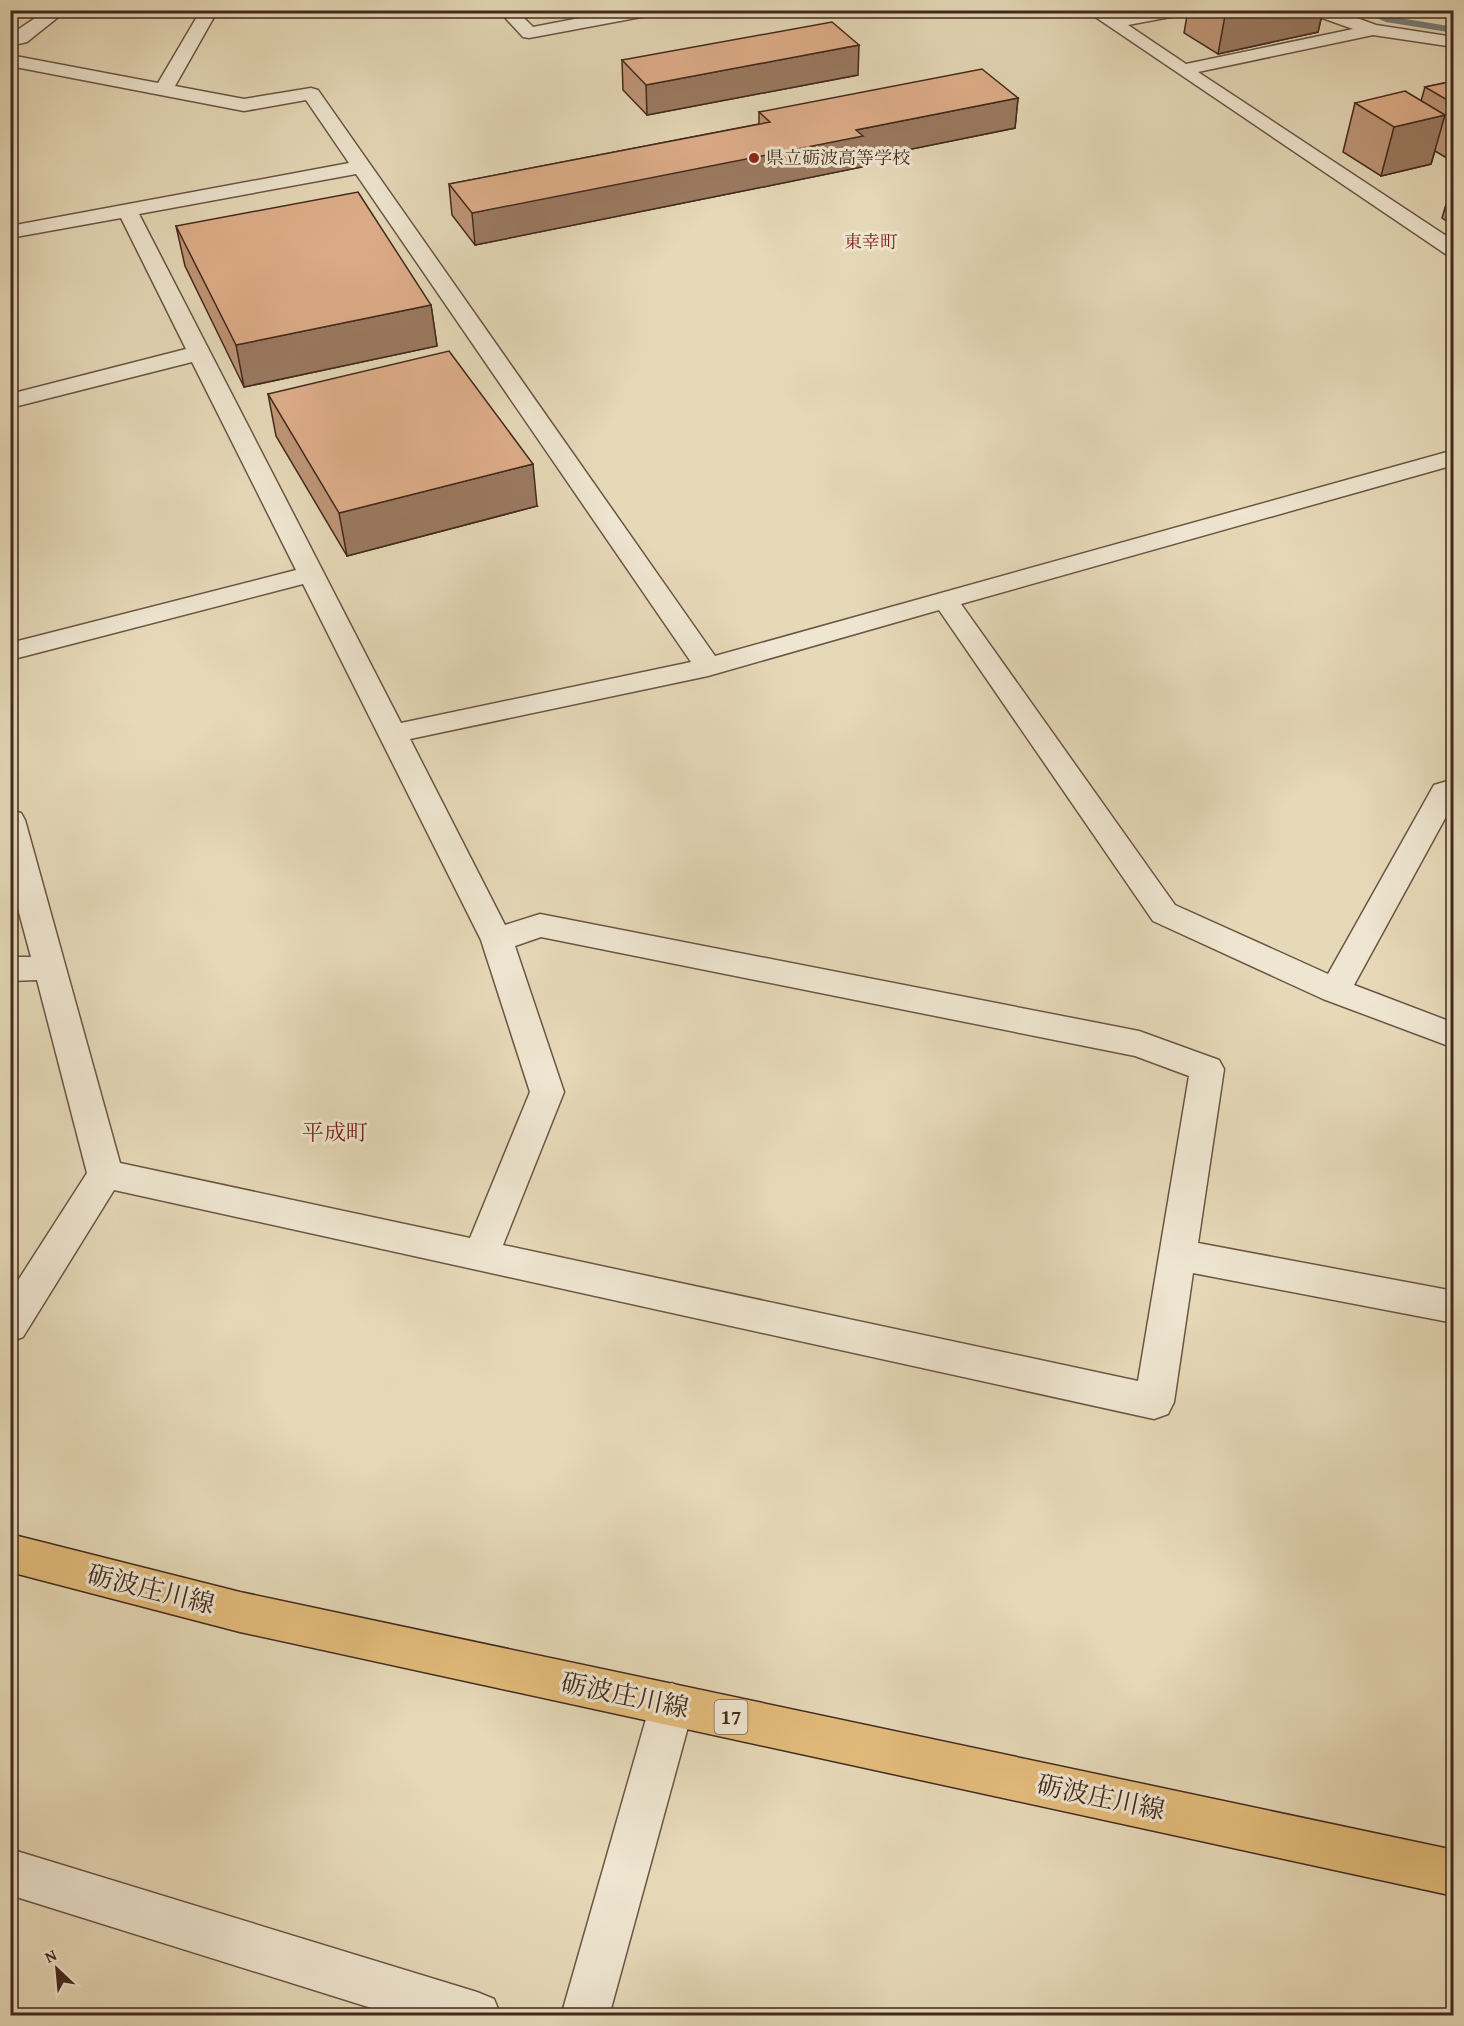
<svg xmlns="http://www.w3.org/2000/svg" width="1464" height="2026" viewBox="0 0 1464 2026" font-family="'Gentium Book Plus','Noto Serif JP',serif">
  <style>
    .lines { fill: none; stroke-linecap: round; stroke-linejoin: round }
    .stream { fill: #777e7b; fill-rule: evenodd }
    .minor-casing { stroke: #6b5545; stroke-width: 3 }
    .tertiary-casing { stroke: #6b5545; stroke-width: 3 }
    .primary-casing { stroke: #42291f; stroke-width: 3 }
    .minor { fill: #efe6d1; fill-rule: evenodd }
    .tertiary { fill: #efe6d1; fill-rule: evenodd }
    .primary { fill: #e3bc7c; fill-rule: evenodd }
    .wall { fill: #bf9677; stroke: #42291f; stroke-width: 1.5 }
    .shaded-wall { fill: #9b7a61; stroke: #42291f; stroke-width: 1.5 }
    .building { fill: #deae8a; stroke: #42291f; stroke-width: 1.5 }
    .poi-dot { fill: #8f2418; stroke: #efe6d1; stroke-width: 2 }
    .labels { text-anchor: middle; stroke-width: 6; stroke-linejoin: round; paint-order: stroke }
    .far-poi-label { font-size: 18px; fill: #42291f; stroke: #efe6d1; text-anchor: start }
    .far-neighbourhood-label { font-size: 18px; fill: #7a1f14; stroke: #efe6d1 }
    .shield { fill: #efe6d1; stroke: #766254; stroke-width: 1.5 }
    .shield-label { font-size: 20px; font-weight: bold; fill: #42291f }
    .neighbourhood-label { font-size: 22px; fill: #7a1f14; stroke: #efe6d1 }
    .near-street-label { font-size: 26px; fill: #42291f; stroke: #efe6d1 }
  </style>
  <rect width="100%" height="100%" fill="#e6d9b8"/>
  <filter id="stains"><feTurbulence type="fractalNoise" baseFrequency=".00333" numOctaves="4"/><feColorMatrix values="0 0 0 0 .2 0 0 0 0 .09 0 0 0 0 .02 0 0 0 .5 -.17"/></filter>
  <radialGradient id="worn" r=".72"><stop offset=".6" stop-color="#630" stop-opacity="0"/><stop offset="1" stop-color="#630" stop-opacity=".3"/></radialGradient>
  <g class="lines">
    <path class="stream" d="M1358,10H1372L1388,16L1454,27V33L1386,22Z"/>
    <g class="minor-casing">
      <path id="minor" d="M201,10H218L175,86L244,99L311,88L318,90L715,656L1454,450V465L961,604L1175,905L1328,974L1434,785L1454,779V802L1354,985L1454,1023V1048L1323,999L1153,921L939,610L708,676L410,739L505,925L540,914L1139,1031L1219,1060L1224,1069L1198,1243L1454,1291V1323L1193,1273L1174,1402L1168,1414L1154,1419L114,1190L23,1337L10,1342V1293L87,1173L37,980L10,981V957H31L10,879V810L21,813L25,820L120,1163L470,1238L530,1092L481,940L303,584L10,660V643L296,570L192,362L10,408V394L186,349L121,218L10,238V226L349,163L306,100L244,111L10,66V55L158,83ZM356,174L691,662L401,723L139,214ZM541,937L1135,1056L1189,1076L1138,1381L503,1245L564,1092L515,946Z
        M498,10H516L533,27L621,10H660L652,15L529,38L523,37Z
        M1085,10H1106L1115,17L1150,10H1189L1181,15L1128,25L1186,64L1353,29L1311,14L1309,10H1335L1376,25L1454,37V47L1373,35L1198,72L1454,241V257L1447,255Z
        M672,1683L687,1690L694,1705L609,2016H561L650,1705L657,1690Z
        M10,1849L477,1992L494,1999L501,2016H397L10,1895Z"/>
    </g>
    <g class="tertiary-casing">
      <path id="tertiary" d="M47,10H67L27,42L10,46V35Z"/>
    </g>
    <g class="primary-casing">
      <path id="primary" d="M10,1534L240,1592L1454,1850V1896L240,1632L10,1572Z"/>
    </g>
    <use href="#minor" class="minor"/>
    <use href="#tertiary" class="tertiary"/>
    <use href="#primary" class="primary"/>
  </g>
  <path class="wall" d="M1188,10H1323L1318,32L1218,54L1184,33Z
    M622,60L858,75L647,115L623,90Z
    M1454,81V159L1450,160L1435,151L1431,164L1381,176L1343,152L1355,103L1421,101L1425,87Z
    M1018,98L1015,128L862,159V167L475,245L452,215L449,184L759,124V112Z
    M1454,178V226L1442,218Z
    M176,226L431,305L437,346L244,387L185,266Z
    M268,394L537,506L347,556L276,436Z"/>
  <path class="shaded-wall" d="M1226,10H1323L1318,32L1218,54Z
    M859,45L858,75L647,115L646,85Z
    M1018,98L1015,128L862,159V167L475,245L472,213L856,130Z
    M1445,115L1431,164L1381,176L1394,127Z
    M1454,149V159L1450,160Z
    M431,305L437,346L244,387L236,345Z
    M533,464L537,506L347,556L339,513Z"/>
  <path class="building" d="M832,22L859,45L646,85L622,60Z
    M982,69L1018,98L856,130L863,136L472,213L449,184L770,122L759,112Z
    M1454,81V104L1425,87Z
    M1405,91L1445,115L1394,127L1355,103Z
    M358,192L431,305L236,345L176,226Z
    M449,351L533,464L339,513L268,394Z"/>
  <circle class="poi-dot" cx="754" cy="158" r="6"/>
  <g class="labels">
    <g class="far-poi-label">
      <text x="766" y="164">県立砺波高等学校</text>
    </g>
    <g class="far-neighbourhood-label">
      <text x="871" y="248">東幸町</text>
    </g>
    <rect class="shield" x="714.5" y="1700" width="33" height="34" rx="4.5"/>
    <g class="shield-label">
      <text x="731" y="1724">17</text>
    </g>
    <g class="neighbourhood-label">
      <text x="335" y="1140">平成町</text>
    </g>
    <g class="near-street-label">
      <text transform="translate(151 1589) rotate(14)" y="9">砺波庄川線</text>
      <text transform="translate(625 1695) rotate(12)" y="9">砺波庄川線</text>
      <text transform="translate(1101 1797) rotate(12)" y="9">砺波庄川線</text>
    </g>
  </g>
  <rect width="1464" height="2026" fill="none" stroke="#e6d9b8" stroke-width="36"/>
  <rect x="12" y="12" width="1440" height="2002" fill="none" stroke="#42291f" stroke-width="3"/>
  <rect x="18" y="18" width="1428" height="1990" fill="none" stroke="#42291f" stroke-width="1.5"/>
  <g transform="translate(57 1969) rotate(334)" stroke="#efe6d1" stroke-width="4.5" paint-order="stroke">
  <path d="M0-4.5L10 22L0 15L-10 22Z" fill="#42291f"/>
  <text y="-9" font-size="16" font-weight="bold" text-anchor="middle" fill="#42291f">N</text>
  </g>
  <rect width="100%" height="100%" filter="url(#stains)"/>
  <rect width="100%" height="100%" fill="url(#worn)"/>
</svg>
